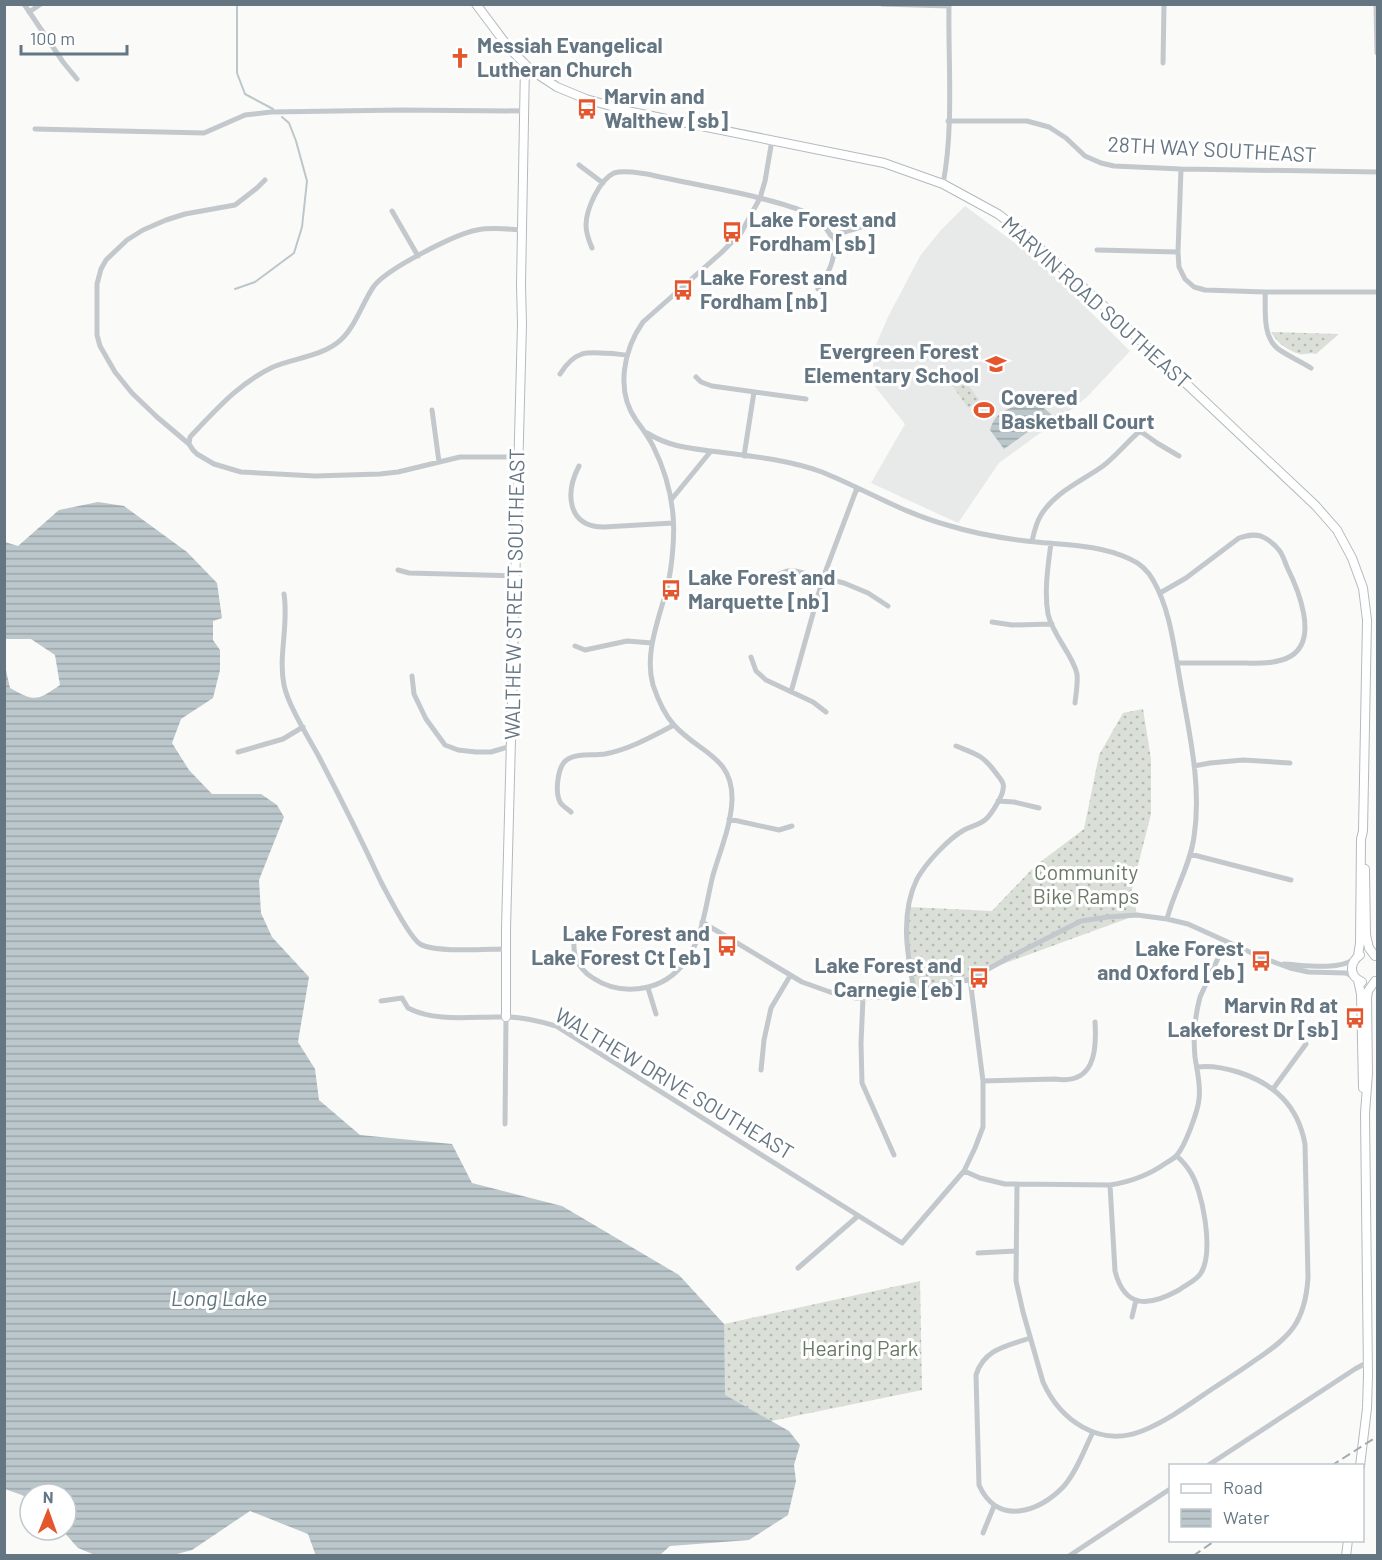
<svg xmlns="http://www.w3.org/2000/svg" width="1382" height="1560" viewBox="0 0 1382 1560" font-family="Barlow,sans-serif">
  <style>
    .built { fill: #e8e9e9 }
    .grass { fill: url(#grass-dots) }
    .water { fill: url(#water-rules); fill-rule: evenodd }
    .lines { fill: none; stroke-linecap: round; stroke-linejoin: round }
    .stream { stroke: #bbc7cb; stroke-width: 2 }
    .secondary-casing { stroke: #b3babf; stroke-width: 10 }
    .street { stroke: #c3c8cc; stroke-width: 5 }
    .secondary { stroke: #fff; stroke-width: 8 }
    .rail { stroke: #a2aab0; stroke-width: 2; stroke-dasharray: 9 4.5; stroke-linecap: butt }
    .labels { text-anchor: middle; stroke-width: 6; stroke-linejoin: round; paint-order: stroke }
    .poi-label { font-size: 21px; font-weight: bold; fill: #657683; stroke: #fff; text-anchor: start }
    .street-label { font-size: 21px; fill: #657683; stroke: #fff }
    .park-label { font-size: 21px; fill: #687a64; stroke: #fff }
    .water-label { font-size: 22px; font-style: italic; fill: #60757c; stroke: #fff }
  </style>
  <defs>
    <pattern id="grass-dots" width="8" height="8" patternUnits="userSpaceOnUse" patternTransform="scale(1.5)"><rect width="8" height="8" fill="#dadfd7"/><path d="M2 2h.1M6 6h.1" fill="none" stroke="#b4b9b4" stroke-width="1.8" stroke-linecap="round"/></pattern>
    <pattern id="water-rules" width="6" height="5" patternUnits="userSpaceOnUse" patternTransform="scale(1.5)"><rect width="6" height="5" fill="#bbc7cb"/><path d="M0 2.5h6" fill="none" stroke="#9ca6aa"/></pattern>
  </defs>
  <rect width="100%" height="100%" fill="#fafaf8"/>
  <path class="built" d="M965,206L1023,249L1056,278L1130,351L1087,397L1054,423L999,463L958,523L871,483L905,424L876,388L872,377L875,347L888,317L920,256L941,230Z"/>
  <path class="grass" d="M1271,332L1339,334L1316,354C1310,352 1306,355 1300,354C1288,351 1277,343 1271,332Z
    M950,382H966L979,400L968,408Z
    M1143,709L1151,759V814L1132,889L1137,915L915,996L906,922L909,907L992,911L1035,866L1084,829L1099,755L1123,713Z
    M1376,985H1378L1377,1090Z
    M920,1281L922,1390L771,1421L724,1395V1324Z"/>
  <path class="water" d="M1030,400H1034L1052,415L1004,449L990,430C996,408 1013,409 1030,400Z
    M98,502L124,506L187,552L217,583L222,618L213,621V640L220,650V670L213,698L181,719L172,743L189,770L212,794H261L277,805L284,817L259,880L261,913L272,937L309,977L298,1042L315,1069L319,1100L360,1135L452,1144L472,1183L562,1206L679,1275L724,1324L725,1395L789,1431L800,1445L794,1465L796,1481L788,1515L749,1540L670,1546L660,1555L316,1556L308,1534L250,1511L192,1550L173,1555H95L78,1548L62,1530H66V1494H30V1498L5,1489V542L18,546L59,510ZM5,639H31L55,655L60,685C37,701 35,702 10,688L5,666Z"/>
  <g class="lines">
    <path class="stream" d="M237,4V73L245,94L273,109
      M235,289L255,282L294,253L302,227L307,181L296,141L289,123L282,117"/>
    <g class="secondary-casing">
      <path id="secondary" d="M476,4L509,48L531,70L557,87L586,99L632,112L884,163L943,184L998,214L1024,234L1105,307L1316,506L1337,530L1352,558L1363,588L1367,620L1363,831L1361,839L1360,943L1358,956
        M1365,869L1366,935L1369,948L1375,956
        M1360,955C1349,963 1349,976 1362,982
        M1358,980L1361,994L1363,1088
        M506,1017V929L522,324L521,285L525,64
        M1360,1466L1367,1408L1368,1375L1365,1113L1368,1073L1367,998L1368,991L1375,981
        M1346,1556L1348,1540"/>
    </g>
    <path class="street" d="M24,4L63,62L77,79
      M882,4L949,6
      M1376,4L1377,53
      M29,12L41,4
      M1163,63L1164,4
      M948,121H1027L1049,127L1066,138L1085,156L1101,163L1114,166L1181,169L1378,172
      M35,129L204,133L245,115L271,112L401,110L524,111
      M579,165L603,183
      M1181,169L1178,252L1179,267L1185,279L1194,287L1205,290L1265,292H1378
      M265,180L257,188L235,205L185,214L166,220L143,230L127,240L106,260L101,269L97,284V335L100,346L115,372L132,393L157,417L189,444L193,450L197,454L214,464L241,472L315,476L380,474L398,472L460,457H518
      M943,184C954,127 948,63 949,4
      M392,211L418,256
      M831,236L874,223
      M592,248C589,241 586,234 586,225C586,210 599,180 614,173C624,170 638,173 647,174C682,182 717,188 752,196C771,201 791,205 809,214C818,219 831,231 833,242C837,259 827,275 818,289
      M1097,250L1178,252
      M1265,292C1266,310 1262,335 1277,348C1284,354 1302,362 1311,368
      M560,374C565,366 573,357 582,354C592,351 615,354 627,355
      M696,377L701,382L712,386L806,399
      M432,410L439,462
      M647,433C668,446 687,448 711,451
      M189,444L190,437C216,410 239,383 273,367C294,358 318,357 337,343C354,331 362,303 374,286C387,269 455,234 477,230C492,227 507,229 522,230
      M744,456L754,392
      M579,466C565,493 567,527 604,527L673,523
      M671,500L711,451C748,456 787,459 822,472C864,489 903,513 947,525C976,534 1006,539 1036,542C1067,545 1101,545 1130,559C1139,563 1148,571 1153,580C1170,609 1174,647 1180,680C1189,732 1202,785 1194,837C1190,866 1174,891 1167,919
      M1032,541C1034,532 1036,523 1041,515C1055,492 1082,481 1103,466C1116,456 1127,442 1140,431L1157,443L1179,456
      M1051,543C1048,566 1044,591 1048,614C1053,636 1073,655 1077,674C1078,683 1076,694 1075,703
      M398,570L409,573L515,576
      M774,576L787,571H795L844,583L868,593L888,606
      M1160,593L1186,578L1239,538C1248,535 1257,533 1265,538C1270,541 1276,546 1279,550C1283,555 1285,562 1287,567C1298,589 1319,639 1291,656C1276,665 1254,663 1237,663C1217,663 1197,663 1177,663
      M284,594C289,625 278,655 284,685C288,705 308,737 318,755C340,797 361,839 381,882C388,895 409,937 420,944C435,953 487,949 506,949
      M992,622L1012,625L1052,624
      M575,646L585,650L627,641L652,643
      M751,657L756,671L766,680L813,702L826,712
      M412,676L414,694L426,719L445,745L458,750L476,752H491L511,746
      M791,692L823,578L857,488
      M238,752L283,739L303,727
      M1194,766L1210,763L1243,760L1290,763
      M998,801L1014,802L1039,808
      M571,812C568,809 562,806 560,802C555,792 557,765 568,759C578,753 593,756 605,754C630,749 651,737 674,725
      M729,819L779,830L792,826
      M1190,854L1291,880
      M702,922L802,982L830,992L856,998L915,996L970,979L1010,957L1081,921L1108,917L1137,915L1167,919L1188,924L1263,958L1290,968L1308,972L1346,973L1354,977
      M574,936C574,943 573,951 576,958C579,967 585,973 593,978C620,996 658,992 680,968C703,944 705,906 713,875C720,851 731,826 732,800C733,756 699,753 674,725C664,714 658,700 653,685C644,653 659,619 667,588C672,568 675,535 673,515C671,491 664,468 653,446C648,436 642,428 636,420C615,390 624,349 643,322L721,253L741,233L760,198L765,181L772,140
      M1284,964C1303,965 1339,971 1354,959
      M648,988L656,1014
      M915,996C908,958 899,916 917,879C926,863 948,839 964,830C971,826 979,825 985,820C991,815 994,809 998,802C1000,798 1003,794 1003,789C1005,783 1000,779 996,773C983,755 976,754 956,746
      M863,998L861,1043L862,1083L894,1155
      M381,1001L402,998L408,1008C437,1023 473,1016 505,1017C522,1017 539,1021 556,1026L902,1243L964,1171L975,1148L983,1127V1081L970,979
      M761,1070L764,1040L771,1008L790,976
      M983,1081L1055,1079C1094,1085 1097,1052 1095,1022
      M1273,1089L1306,1044
      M505,1124L506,1017
      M964,1171L980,1178L1005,1184L1110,1185C1130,1182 1149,1175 1166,1163C1169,1161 1175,1158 1177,1155C1185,1146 1198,1111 1199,1099C1201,1085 1197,1071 1195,1057C1193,1037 1195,1016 1200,997L1226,941
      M1017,1184L1016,1281L1023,1312L1043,1382C1060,1420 1099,1448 1142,1431C1167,1421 1190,1404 1212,1389C1226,1380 1240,1371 1254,1361C1290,1337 1305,1323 1308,1278L1305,1144C1298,1106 1275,1084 1238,1072C1225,1068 1211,1065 1197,1067
      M1110,1185L1115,1271C1125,1310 1150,1306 1179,1290C1186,1285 1197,1280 1201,1273C1214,1252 1203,1189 1189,1170C1186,1165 1181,1160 1177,1156
      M978,1253L1016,1251
      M798,1268L858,1216
      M1132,1317L1136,1300
      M1030,1338C1007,1346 984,1349 976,1375L979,1485C997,1526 1039,1513 1064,1486C1077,1471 1084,1450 1093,1432
      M1207,1466L1355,1369L1368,1362
      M983,1533L994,1506
      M1069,1556L1170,1489"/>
    <use href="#secondary" class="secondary"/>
    <path class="rail" d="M1331,1466L1378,1436
      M1193,1556L1216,1540"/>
  </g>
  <defs>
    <g id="church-bare" transform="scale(1.62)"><path d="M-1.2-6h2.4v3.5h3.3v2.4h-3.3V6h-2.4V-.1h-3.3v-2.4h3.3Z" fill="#e4572e" stroke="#fff" stroke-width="2.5" paint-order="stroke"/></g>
    <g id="bus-bare" transform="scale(1.62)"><path d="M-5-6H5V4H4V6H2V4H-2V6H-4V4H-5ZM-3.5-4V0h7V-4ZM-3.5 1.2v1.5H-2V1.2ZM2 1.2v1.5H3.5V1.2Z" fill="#e4572e" stroke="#fff" stroke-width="2.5" paint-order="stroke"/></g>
    <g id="school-bare" transform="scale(1.62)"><path d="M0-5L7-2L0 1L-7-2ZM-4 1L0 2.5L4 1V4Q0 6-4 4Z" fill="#e4572e" stroke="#fff" stroke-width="2.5" paint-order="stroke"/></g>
    <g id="stadium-bare" transform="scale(1.62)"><path d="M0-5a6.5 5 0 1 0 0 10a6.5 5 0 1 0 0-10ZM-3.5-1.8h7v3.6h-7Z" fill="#e4572e" stroke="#fff" stroke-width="2.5" paint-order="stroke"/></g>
  </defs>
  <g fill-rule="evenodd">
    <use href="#church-bare" x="460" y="58"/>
    <use href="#bus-bare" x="587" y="109"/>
    <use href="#bus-bare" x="732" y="232"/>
    <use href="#bus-bare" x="683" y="290"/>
    <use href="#school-bare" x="996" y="364"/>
    <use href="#stadium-bare" x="984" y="410"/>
    <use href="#bus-bare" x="671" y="590"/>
    <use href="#bus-bare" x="727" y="946"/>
    <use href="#bus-bare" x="1261" y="961"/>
    <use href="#bus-bare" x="979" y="978"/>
    <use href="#bus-bare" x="1355" y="1018"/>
  </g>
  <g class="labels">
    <g class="poi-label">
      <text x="477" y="53">Messiah Evangelical<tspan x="477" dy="24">Lutheran Church</tspan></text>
      <text x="604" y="104">Marvin and<tspan x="604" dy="24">Walthew [sb]</tspan></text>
      <text x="749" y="227">Lake Forest and<tspan x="749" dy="24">Fordham [sb]</tspan></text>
      <text x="700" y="285">Lake Forest and<tspan x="700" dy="24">Fordham [nb]</tspan></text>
      <text x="979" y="359" text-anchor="end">Evergreen Forest<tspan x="979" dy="24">Elementary School</tspan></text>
      <text x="1001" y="405">Covered<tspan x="1001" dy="24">Basketball Court</tspan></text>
      <text x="688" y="585">Lake Forest and<tspan x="688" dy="24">Marquette [nb]</tspan></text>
      <text x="710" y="941" text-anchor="end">Lake Forest and<tspan x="710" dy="24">Lake Forest Ct [eb]</tspan></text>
      <text x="1244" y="956" text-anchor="end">Lake Forest<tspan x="1244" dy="24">and Oxford [eb]</tspan></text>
      <text x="962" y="973" text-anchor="end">Lake Forest and<tspan x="962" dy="24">Carnegie [eb]</tspan></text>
      <text x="1338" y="1013" text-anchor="end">Marvin Rd at<tspan x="1338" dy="24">Lakeforest Dr [sb]</tspan></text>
    </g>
    <g class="street-label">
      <text transform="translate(1212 150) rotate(3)" y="7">28TH WAY SOUTHEAST</text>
      <text transform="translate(1096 303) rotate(42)" y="7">MARVIN ROAD SOUTHEAST</text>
      <text transform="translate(515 594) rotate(-89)" y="7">WALTHEW STREET SOUTHEAST</text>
      <text transform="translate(674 1084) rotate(31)" y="7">WALTHEW DRIVE SOUTHEAST</text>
    </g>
    <g class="park-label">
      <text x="1086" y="880">Community<tspan x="1086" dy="24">Bike Ramps</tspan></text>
      <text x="860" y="1356">Hearing Park</text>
    </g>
    <g class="water-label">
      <text x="219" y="1306">Long Lake</text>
    </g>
  </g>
  <rect width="1382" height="1560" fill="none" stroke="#657683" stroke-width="12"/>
  <rect x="1169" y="1464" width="195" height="78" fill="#ffffff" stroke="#c1c8cd" stroke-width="1.5"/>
  <rect x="1181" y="1484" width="30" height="9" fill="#ffffff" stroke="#c1c8cd" stroke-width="1.5"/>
  <text x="1223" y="1494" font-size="18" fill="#657683">Road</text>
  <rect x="1181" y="1509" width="30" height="18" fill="url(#water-rules)" stroke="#c1c8cd" stroke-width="1.5"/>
  <text x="1223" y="1524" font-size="18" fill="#657683">Water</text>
  <g transform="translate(48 1512) rotate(1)"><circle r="28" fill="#ffffff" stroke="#c1c8cd" stroke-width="1.5"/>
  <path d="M0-4.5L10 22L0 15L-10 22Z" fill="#e4572e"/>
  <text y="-9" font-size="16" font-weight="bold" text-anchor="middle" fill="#657683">N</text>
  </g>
  <path d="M21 45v9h106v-9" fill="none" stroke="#657683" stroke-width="3"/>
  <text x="30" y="45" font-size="18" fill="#657683" stroke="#ffffff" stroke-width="4.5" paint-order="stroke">100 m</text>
</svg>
